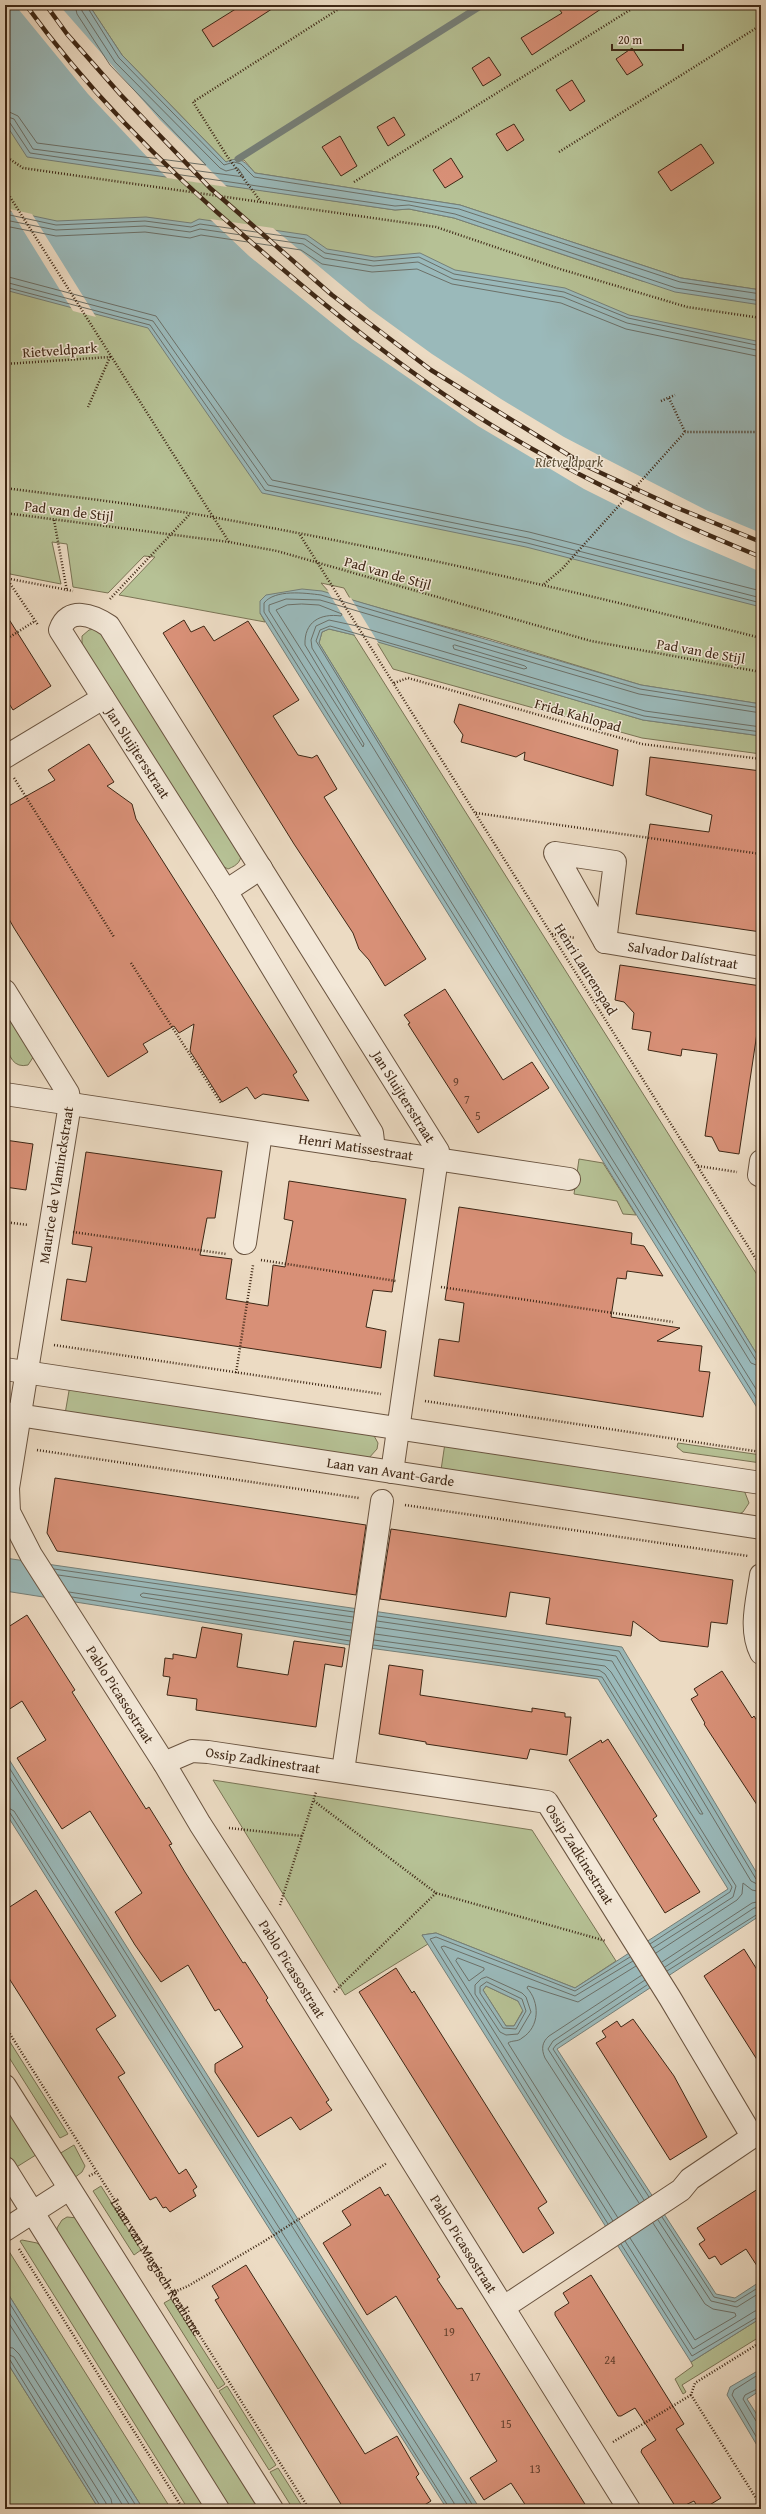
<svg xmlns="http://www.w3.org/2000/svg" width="766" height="2514" viewBox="0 0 766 2514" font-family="'Gentium Book Plus',serif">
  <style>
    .green { fill: #b6c195; stroke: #7a7455 }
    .water { fill: #9ab9ba; stroke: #757f78; fill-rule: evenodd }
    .pier { fill: #ecdbc3 }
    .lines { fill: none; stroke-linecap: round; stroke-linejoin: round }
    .shore { stroke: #6c7068; stroke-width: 1 }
    .stream { stroke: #757f78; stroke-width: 7 }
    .building { fill: #d89077; stroke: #3e2715 }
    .minor-casing { stroke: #6a5440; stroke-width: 24 }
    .path { stroke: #3e2715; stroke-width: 2.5; stroke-dasharray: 1 2; stroke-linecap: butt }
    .minor { stroke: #f3e8d8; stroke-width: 22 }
    .rail-casing { stroke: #3e2715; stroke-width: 4.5 }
    .rail { stroke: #f3e8d8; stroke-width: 3; stroke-dasharray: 9; stroke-linecap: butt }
    .labels { text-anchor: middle; stroke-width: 3; stroke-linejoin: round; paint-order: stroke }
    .number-label { font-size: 12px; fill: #64412e }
    .street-label { font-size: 14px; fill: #3e2715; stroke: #f3e8d8 }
    .park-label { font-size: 14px; font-style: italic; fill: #5c4e35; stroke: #f3e8d8 }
  </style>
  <rect width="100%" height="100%" fill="#ecdbc3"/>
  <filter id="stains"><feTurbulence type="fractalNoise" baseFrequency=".005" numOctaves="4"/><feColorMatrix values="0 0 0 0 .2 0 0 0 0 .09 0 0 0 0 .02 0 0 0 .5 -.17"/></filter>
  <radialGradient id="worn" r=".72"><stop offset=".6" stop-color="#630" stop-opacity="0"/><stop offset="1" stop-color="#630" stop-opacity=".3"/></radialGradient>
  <path class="green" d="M89,5H761V290L681,278L460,205L255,173L244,160L226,162L122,55Z
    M5,56L124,170L395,210L409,209L454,218L642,281L761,300V704L641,685L490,639L351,600L344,588L321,583L330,593L260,613L265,622L119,595L155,557L144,556L108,593L73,587L67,544L52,542L61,584L10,574L5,566Z
    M98,628L241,850C242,861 238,865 228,869L219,864L82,648V636L89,630Z
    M329,629L354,635L761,1281V1361L319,643L322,632Z
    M376,641L643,720L761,736V754L642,738L393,669Z
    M5,999L34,1056L28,1065C0,1072 5,1018 5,999Z
    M579,1159L603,1163L636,1215L623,1214L617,1201L574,1194Z
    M70,1385L373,1434L378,1443L377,1449L368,1459L65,1414Z
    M445,1443L744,1490L749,1503L743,1512L739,1514L441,1470Z
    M678,1443L761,1455V1463L683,1452L677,1447Z
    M213,1780L532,1830L616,1961L575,1988L436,1933L422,1935L428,1944L345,1995Z
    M486,1986L518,2001L523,2010L514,2026H506L483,1990Z
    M5,2034L68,2134L60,2138L5,2051Z
    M5,2100L39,2153L15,2168L5,2152Z
    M74,2145L85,2166L82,2172L74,2178L59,2154Z
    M101,2186L141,2250L134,2255L93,2191Z
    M67,2217L78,2218L263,2509H230L59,2238L57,2228L62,2220Z
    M22,2240L37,2243L44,2248L210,2509H188L20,2241Z
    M5,2245L171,2509H143L5,2289Z
    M171,2299L225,2384L218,2389L164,2303Z
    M761,2318V2336L682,2385L686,2392L683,2394L675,2379L693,2366L691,2362Z
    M5,2359L99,2509H5Z
    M227,2386L276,2465L269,2470L219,2391Z
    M278,2468L304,2509H293L270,2472Z"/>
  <path class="water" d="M5,5H89L122,55L226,162C240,155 246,163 255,173L460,205L681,278L761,290V305L675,292L454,218L409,209L395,210L27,157L5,123Z
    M5,210L57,221L146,217L191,223L199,219L307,235L327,249L375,257L420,253L455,270L565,288L629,315L761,342V607L526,547L262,493L148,328L5,290Z
    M302,589L322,591L641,685L761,704V736L643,720L354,635L329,629L322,632L319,643L761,1361V1414L260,613V601L266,595Z
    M5,1558L622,1647L761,1880V1915L557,2049L716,2294L735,2298L761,2281V2318L691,2362L422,1935L436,1933L575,1988L728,1889L598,1679L369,1648L5,1591ZM486,1986L518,2001L523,2011L514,2026H506L483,1990Z
    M5,1753L480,2509H447L5,1812Z
    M5,2289L143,2509H99L5,2359Z
    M761,2369V2390L747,2399L761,2421V2452L727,2395L730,2387Z"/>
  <path class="pier" d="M15,5H59L160,120L227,187L167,178L88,94Z
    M10,209L32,214L96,317L73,311Z
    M210,219L273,228L370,309L432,354L501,399L564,437L612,462L708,511L761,533V572L682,538L584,489L478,426L352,339L249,256Z
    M327,590L351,598L379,644L356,637Z"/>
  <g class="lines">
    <path class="shore" d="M86,5L119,58L224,165L234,162L241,164L254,177L459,209L680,282L761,294
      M5,110L18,116L37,143L206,165L110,65L77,14L75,5
      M5,116L14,119L33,149L244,177L238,168L226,171L220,168L115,62L82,11L81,5
      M5,121L10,123L30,153L395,206L409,205L455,214L676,288L761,301
      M5,214L56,225L145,221L191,227L200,224L305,239L325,253L374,261L419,257L454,274L564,292L628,318L761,346
      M5,220L56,230L145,226L190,232L200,229L303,244L324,258L373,266L418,262L453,279L563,297L627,323L761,351
      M5,226L56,236L145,232L190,238L201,235L301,250L322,264L372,272L417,269L452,284L561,303L626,329L761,357
      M5,276L156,316L272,480L529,532L761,591
      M5,282L153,321L268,485L528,538L761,598
      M5,287L150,325L265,490L527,543L761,603
      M302,604L319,605L342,614L341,616C320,613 304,622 305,645L364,744L363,747L276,610L287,605Z
      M455,645L525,666L527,668L524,669L454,649L453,646Z
      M761,708L640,689L321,595C305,593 275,589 264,603V612L761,1406
      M761,713L639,694L320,600L286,599L269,605V611L761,1397
      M761,727L645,711L357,626L329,620L316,626L311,640L312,648L751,1363L761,1367
      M761,732L644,716L330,626L320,630L316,641L756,1360L761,1362
      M54,1569L354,1612
      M58,1575L353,1617
      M69,1592L350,1636
      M72,1597L350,1641
      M378,1616L619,1651L756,1879L761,1881
      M377,1621L616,1656L751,1881L761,1886
      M351,1630L142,1597L140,1595L143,1593L352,1623
      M375,1634L605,1666L611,1672L700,1814H703L612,1661L376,1627
      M374,1640L599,1670L605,1674L736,1886L733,1897L653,1948
      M373,1645L602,1677L732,1887L730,1892L650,1944
      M5,1761L475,2509
      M5,1770L470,2509
      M5,1806L14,1811L454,2503L455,2509
      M5,1811L10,1813L450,2509
      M656,1953L737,1900L742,1894L743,1883L752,1890L761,1892
      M458,1958L484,1968V1970L469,1981L456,1961Z
      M662,1962L752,1903L761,1901
      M665,1967L754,1908L761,1907
      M667,1971L761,1912
      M487,1977L522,1993L526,1997L531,2012L518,2034L506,2035L500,2032L475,1994V1985L481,1979Z
      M487,1982L522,1999L526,2011L516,2029L503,2028L480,1993V1987Z
      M647,1985L556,2045L553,2049L649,2197
      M644,2200L548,2049L553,2041L645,1980
      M639,2203L545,2058C541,2049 542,2042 549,2036L642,1975
      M662,2217L714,2297L735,2302L761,2286
      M618,2218L508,2043C512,2040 518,2042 522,2038C540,2027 540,2002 527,1988L528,1986L578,2002L636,1966
      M658,2220L711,2301L737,2307L761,2292
      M613,2221L441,1947L444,1946L575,1996L633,1961
      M608,2224L430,1939L436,1937L575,1991L630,1957
      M630,2238L695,2340L736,2316L735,2313L713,2309L705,2304L653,2223
      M625,2241L693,2349L755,2311L761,2310
      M621,2244L692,2356L761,2315
      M5,2296L138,2509
      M5,2306L132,2509
      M5,2317L125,2509
      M5,2347L13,2348L19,2354L111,2499L113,2509
      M5,2353L14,2357L106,2503L107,2509
      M5,2358L10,2360L102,2509
      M761,2373L734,2390L732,2395L761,2445
      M761,2387L745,2395L743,2399L756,2421L761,2423"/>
    <path class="stream" d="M238,159L482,5"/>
  </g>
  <path class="building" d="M242,5H278L213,47L202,30Z
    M556,5H607L532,55L521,38L562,13Z
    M632,48L643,65L627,75L616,59Z
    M489,57L501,75L483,86L472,68Z
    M572,80L585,101L570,111L556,90Z
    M394,117L405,135L388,146L377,127Z
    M514,124L524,140L507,151L496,134Z
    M340,136L357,166L341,176L322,147Z
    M701,144L714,163L671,191L658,172Z
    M451,158L463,177L445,188L433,170Z
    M5,613L51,686L13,710L5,697Z
    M184,620L191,632L204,626L214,641L248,621L299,700L273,716L298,755L312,758L317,755L337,789L324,797L426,959L385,986L369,960L359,949L353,933L294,844L163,633Z
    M459,704L618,750L613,786L524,760L525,752L516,757L461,742L463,735L454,722Z
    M89,744L114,782L107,786L132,804L136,819L292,1064L297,1072L293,1075L309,1101L263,1094L255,1099L247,1087L222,1102L190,1051L194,1024L179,1033L174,1026L143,1044L148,1052L108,1077L14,928L5,912V808L55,780L48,770Z
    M650,757L761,771V932L636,914L650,824L709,832L712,815L646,795Z
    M620,965L761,986V1006L739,1154L719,1151L712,1137L705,1136L717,1054L682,1049L681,1056L648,1050L651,1032L632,1029L634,1013L624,1002L615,1000Z
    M445,989L503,1080L532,1062L549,1088L478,1133L408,1024L410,1023L404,1015Z
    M5,1140L33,1144L26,1190L5,1187Z
    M86,1152L222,1171L215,1218H207L200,1255L232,1259L226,1299L268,1306L273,1265L285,1267L293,1221L284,1219L289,1181L406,1199L392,1292L373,1290L366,1327L386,1331L381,1368L61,1320L67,1279L86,1282L92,1247L72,1244Z
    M459,1207L632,1233L631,1244L644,1246L663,1276L627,1271L626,1279L617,1278L611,1317L680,1328L657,1341L702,1346L699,1371L710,1372L703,1417L434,1376L439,1339L459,1342L464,1303L445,1300Z
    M55,1478L366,1525L356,1595L57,1551L47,1533Z
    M391,1529L733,1580L727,1624L711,1622L708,1647L660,1641L633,1621L631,1636L546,1624L550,1598L510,1592L506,1617L380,1599Z
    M27,1615L75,1690L72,1692L146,1809L149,1807L172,1844L169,1845L185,1872L243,1963L245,1962L268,1998L266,2000L329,2100L326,2102L332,2110L300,2130L291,2117L258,2137L215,2072V2064L243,2047L219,2009L215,2011L188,1965L161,1982L135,1945L115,1912L142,1893L90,1811L62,1829L17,1758L46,1740L22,1701L5,1712V1629Z
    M202,1627L242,1634L237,1667L288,1675L294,1641L345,1648L342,1667L325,1664L316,1727L196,1710L197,1699L167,1695L170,1677L163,1676L165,1658L173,1659V1654L196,1658Z
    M389,1665L423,1670L420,1695L532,1712V1708L565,1713V1717H571L567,1755L530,1749L527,1759L426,1744V1742L379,1734Z
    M722,1671L752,1718L754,1716L761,1727V1811L704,1724L705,1723L691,1699L698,1695L694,1689Z
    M608,1739L657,1816L653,1819L700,1892L665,1913L569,1760L601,1740L602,1743Z
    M36,1890L116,2016L96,2029L125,2073L118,2077L179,2174L186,2169L197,2187L193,2190L196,2196L170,2212L166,2207L163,2208L156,2197L150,2200L5,1972V1910Z
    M744,1949L761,1976V2066L704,1976Z
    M396,1968L412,1993L414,1991L547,2202L538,2208L554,2233L523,2253L359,1992Z
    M633,2019L674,2076L707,2137L670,2160L596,2043L606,2037L602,2031L617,2021L621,2027Z
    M380,2187L385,2196L388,2194L403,2218L440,2277L437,2279L457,2309L462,2308L588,2509H528L511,2483L484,2500L470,2478L497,2461L396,2296L367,2315L323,2243L351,2225L342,2211Z
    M761,2187V2272L746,2249L721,2265L715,2256L709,2259L699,2244L705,2240L697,2228Z
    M246,2265L365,2454L397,2436L419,2474L416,2477L431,2501L418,2509H344L215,2300L219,2298L212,2286Z
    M591,2275L684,2424L676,2429L721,2498L703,2509H699L694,2501L677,2509L641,2452L642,2449L656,2440L635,2408L621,2416H618L555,2315V2312L569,2303L563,2293Z"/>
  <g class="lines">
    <g class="minor-casing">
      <g id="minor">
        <path d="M5,757L103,698"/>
        <path d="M555,853L615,862L605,942Z"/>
        <path d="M226,891L261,868"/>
        <path id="s2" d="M605,942L761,968"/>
        <path id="s3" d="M5,991L68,1093L70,1104L8,1488L9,1512L31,1555L164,1763L200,1824L270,1933L629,2509"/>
        <path id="s4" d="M5,1094L569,1179"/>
        <path id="s5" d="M374,1150L372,1133L226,891L60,630C68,606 93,615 109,626L438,1151L392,1472"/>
        <path d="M761,1161L759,1175L761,1176"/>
        <path d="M245,1243L261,1133"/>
        <path d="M5,1369L761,1483"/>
        <path id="s6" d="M5,1413L761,1528"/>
        <path d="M761,1575C757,1602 749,1629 761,1653"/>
        <path id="s7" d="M164,1763L192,1751L208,1752L547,1802L670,1998L752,2136"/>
        <path d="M343,1771L382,1501"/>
        <path d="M5,2086L272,2509"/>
        <path d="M5,2168L218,2509"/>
        <path d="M5,2230L69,2189"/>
        <path d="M504,2307L681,2190L690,2179L761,2131"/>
      </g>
    </g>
    <g class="path">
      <path d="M559,152L761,25"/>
      <path d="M5,156L23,168L436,227L560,269L687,307L761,318"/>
      <path d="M354,182L638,5"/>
      <path d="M5,189L229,542"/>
      <path d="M261,202L227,156L193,102L345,5"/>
      <path d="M5,364L110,357L88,407"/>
      <path d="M669,398L685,432"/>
      <path d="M661,401L675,395"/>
      <path d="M5,488C74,497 144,505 212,517C397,550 579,592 761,638"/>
      <path d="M5,513L229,542L277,551L591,641L761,672"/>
      <path d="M54,520L67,591"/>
      <path d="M300,535L761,1267"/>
      <path d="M5,576L38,625"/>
      <path d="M5,578L73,591"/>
      <path d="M544,584L562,569L685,432H761"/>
      <path d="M110,599L190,514"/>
      <path d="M5,640L35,621"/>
      <path d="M394,683L408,678L642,744L761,759"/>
      <path d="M14,778L114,937"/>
      <path d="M476,813L761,854"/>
      <path d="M552,934L575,938"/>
      <path d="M131,963L221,1103"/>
      <path d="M698,1166L737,1172"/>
      <path d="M5,1222L28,1225"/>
      <path d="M73,1232L226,1254"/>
      <path d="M261,1260L396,1281"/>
      <path d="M441,1287L673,1322"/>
      <path d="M54,1345L381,1394"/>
      <path d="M236,1373L253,1265"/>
      <path d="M425,1401L761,1452"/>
      <path d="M37,1450L359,1498"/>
      <path d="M405,1505L748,1556"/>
      <path d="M314,1801L436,1893L606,1941"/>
      <path d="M229,1828L302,1836"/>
      <path d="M280,1905L316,1792"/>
      <path d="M334,1992L436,1893"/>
      <path id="s1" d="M5,2026L309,2509"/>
      <path d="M89,2176L97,2172"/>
      <path d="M19,2249L183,2509"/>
      <path d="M172,2293L188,2286L263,2242L387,2163"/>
      <path d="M761,2342L695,2383L691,2395L761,2506"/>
      <path d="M613,2442L691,2395"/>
    </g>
    <use href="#minor" class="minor"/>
    <g class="rail-casing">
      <path id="rail" d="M26,5C90,94 168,171 251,242C332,312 416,381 508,435C589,483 675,522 761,557
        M46,5L67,34L120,94L210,188L332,295L431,370L588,467L675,507L761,542"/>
    </g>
    <use href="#rail" class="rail"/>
  </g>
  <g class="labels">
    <g class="number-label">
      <text x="456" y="1086">9</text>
      <text x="467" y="1104">7</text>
      <text x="478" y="1120">5</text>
      <text x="449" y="2336">19</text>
      <text x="610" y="2364">24</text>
      <text x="475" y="2381">17</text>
      <text x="506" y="2428">15</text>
      <text x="535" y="2473">13</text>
    </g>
    <g class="street-label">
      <text transform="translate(60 350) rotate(-4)" y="5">Rietveldpark</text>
      <text transform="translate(69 511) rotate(7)" y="5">Pad van de Stijl</text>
      <text transform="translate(388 573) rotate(16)" y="5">Pad van de Stijl</text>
      <text transform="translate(701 651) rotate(10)" y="5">Pad van de Stijl</text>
      <text transform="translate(578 715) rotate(16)" y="5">Frida Kahlopad</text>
      <text transform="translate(138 753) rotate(57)" y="5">Jan Sluijtersstraat</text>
      <text dy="5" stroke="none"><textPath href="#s2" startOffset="79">Salvador Dalístraat</textPath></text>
      <text transform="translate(586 969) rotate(58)" y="5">Henri Laurenspad</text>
      <text dy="5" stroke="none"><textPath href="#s5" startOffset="1223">Jan Sluijtersstraat</textPath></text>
      <text dy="5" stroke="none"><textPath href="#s4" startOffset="355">Henri Matissestraat</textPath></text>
      <text transform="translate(56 1185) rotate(-81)" y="5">Maurice de Vlaminckstraat</text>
      <text dy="5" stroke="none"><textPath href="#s6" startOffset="390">Laan van Avant-Garde</textPath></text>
      <text dy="5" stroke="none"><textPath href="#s3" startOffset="758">Pablo Picassostraat</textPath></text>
      <text dy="5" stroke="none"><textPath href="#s7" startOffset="102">Ossip Zadkinestraat</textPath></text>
      <text dy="5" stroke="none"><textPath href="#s7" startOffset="451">Ossip Zadkinestraat</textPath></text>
      <text dy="5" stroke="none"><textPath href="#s3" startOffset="1082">Pablo Picassostraat</textPath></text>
      <text dy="5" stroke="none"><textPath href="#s3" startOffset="1406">Pablo Picassostraat</textPath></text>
      <text dy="5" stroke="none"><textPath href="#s1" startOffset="285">Laan van Magisch Realisme</textPath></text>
    </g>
    <g class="park-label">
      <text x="569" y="467">Rietveldpark</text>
    </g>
  </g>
  <rect width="766" height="2514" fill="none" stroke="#ecdbc3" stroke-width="20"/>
  <rect x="6" y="6" width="754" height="2502" fill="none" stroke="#3e2715" stroke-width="2"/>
  <rect x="10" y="10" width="746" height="2494" fill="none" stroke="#3e2715"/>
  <path d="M612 44v6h71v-6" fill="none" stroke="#3e2715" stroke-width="2"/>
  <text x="618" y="44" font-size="12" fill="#3e2715" stroke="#f3e8d8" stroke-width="3" paint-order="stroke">20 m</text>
  <rect width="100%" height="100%" filter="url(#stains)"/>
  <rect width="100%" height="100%" fill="url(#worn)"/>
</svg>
